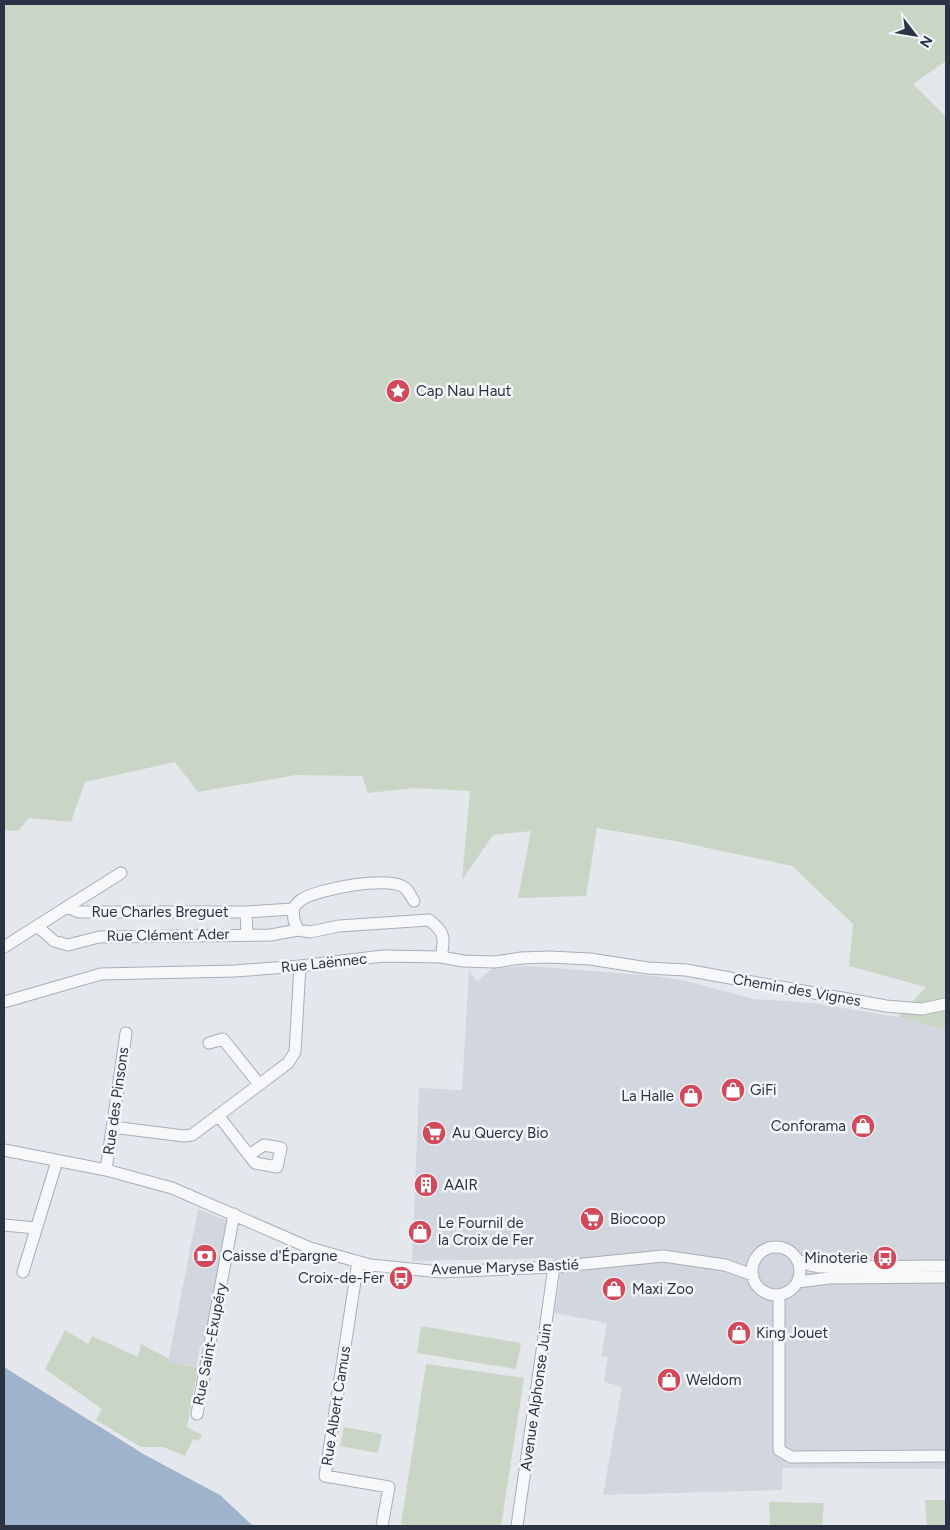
<svg xmlns="http://www.w3.org/2000/svg" width="950" height="1530" viewBox="0 0 950 1530" font-family="Figtree,sans-serif">
  <style>
    .built { fill: #d2d6de }
    .green { fill: #c9d6c5 }
    .water { fill: #9fb4cc }
    .lines { fill: none; stroke-linecap: round; stroke-linejoin: round }
    .minor-casing { stroke: #a9aeb7; stroke-width: 13 }
    .minor { stroke: #f7f8fa; stroke-width: 11 }
    .labels { text-anchor: middle; stroke-width: 5; stroke-linejoin: round; paint-order: stroke }
    .poi-label { font-size: 15px; fill: #2b3445; stroke: #f4f6f9; text-anchor: start }
    .street-label { font-size: 15px; fill: #2b3445; stroke: #f4f6f9 }
  </style>
  <rect width="100%" height="100%" fill="#e4e7ec"/>
  <path class="built" d="M529,966L654,976L686,981L754,999L812,1003L897,1017L946,1030V1469L783,1468L782,1490L603,1495L622,1387L604,1382L608,1357L601,1356L607,1323L554,1313L560,1281L552,1258L412,1261L419,1088L462,1090L469,971L477,981L493,968Z
    M198,1209L228,1221L203,1346H200L196,1367L168,1362Z"/>
  <path class="green" d="M4,4H946V61L913,84L946,117V1030L898,1017L926,987L849,966L853,924L792,866L675,841L597,828L586,896L518,898L531,831L493,835L462,880L470,791L414,788L368,793L362,776L296,775L198,792L175,762L85,782L71,822L29,818L18,831L4,830Z
    M421,1326L521,1343L516,1369L417,1353Z
    M65,1330L88,1344L92,1336L138,1357L141,1344L169,1359V1362L198,1368L187,1427L202,1435L199,1441L193,1439L185,1456L163,1447H141L96,1420L102,1409L45,1369Z
    M426,1364L524,1378L501,1526H413L401,1524Z
    M344,1427L382,1434L378,1453L340,1446Z
    M925,1500H946V1526H927Z
    M769,1502L824,1503L822,1526H770Z"/>
  <path class="water" d="M4,1367L145,1455L220,1495L253,1526H4Z"/>
  <g class="lines">
    <g class="minor-casing">
      <path id="minor" d="M414,901C411,897 409,891 405,888C391,875 316,889 301,900C298,902 295,906 293,909L294,920L298,930L310,932L339,926L429,920C445,932 445,938 441,957
        M67,907L121,873
        M246,912L293,909
        M37,926L54,941L68,945L99,937L271,935L298,930
        M4,947L67,907L79,912H246L247,934
        M4,1002L101,974L235,971L300,966L383,956L441,957L463,961L495,962L521,958L549,957L590,959L648,968L686,970L886,1006L922,1009L946,1004
        M209,1043L223,1039L259,1084
        M218,1115L255,1163L277,1167L281,1148L264,1145L249,1155
        M112,1127L184,1136L192,1135L288,1063L295,1052L300,966
        M4,1150L106,1170L172,1188L310,1248L370,1265L441,1272L554,1267L663,1256L725,1265L753,1275
        M106,1170L126,1033
        M4,1225L36,1228
        M752 1271a24 24 0 1 1 48 0a24 24 0 1 1-48 0Z
        M797,1260L810,1265L820,1267L946,1266
        M358,1262L325,1476L389,1487L382,1526
        M23,1272L57,1161
        M798,1282L829,1278L946,1277
        M779,1295V1450L791,1457L946,1456
        M197,1414L234,1214
        M517,1526L554,1267"/>
    </g>
    <use href="#minor" class="minor"/>
  </g>
  <defs>
    <g id="sight-disc" transform="scale(1.25)"><circle r="9.5" fill="#d1495b" stroke="#f4f6f9"/><path d="M0-6L1.8-2.2L6-1.7L2.9 1.2L3.7 5.4L0 3.3L-3.7 5.4L-2.9 1.2L-6-1.7L-1.8-2.2Z" fill="#fff"/></g>
    <g id="shop-disc" transform="scale(1.25)"><circle r="9.5" fill="#d1495b" stroke="#f4f6f9"/><path d="M-5-2.5h2.3a2.7 3.5 0 0 1 5.4 0H5L5.5 6h-11ZM-1.5-2.5h3a1.5 2.3 0 0 0-3 0Z" fill="#fff"/></g>
    <g id="supermarket-disc" transform="scale(1.25)"><circle r="9.5" fill="#d1495b" stroke="#f4f6f9"/><path d="M-6-5.5h2.5l.6 2H6L4.5 2H-2.5L-4.4-4H-6ZM-1.5 3.2a1.3 1.3 0 1 0 .1 0ZM3 3.2a1.3 1.3 0 1 0 .1 0Z" fill="#fff"/></g>
    <g id="building-disc" transform="scale(1.25)"><circle r="9.5" fill="#d1495b" stroke="#f4f6f9"/><path d="M-4-6H4V6H1V3H-1V6H-4ZM-2.5-4.3h1.7v1.8h-1.7ZM.8-4.3h1.7v1.8H.8ZM-2.5-1h1.7V.8h-1.7ZM.8-1h1.7V.8H.8Z" fill="#fff"/></g>
    <g id="bank-disc" transform="scale(1.25)"><circle r="9.5" fill="#d1495b" stroke="#f4f6f9"/><path d="M-6-4H6V4H-6ZM0-2.3a2.3 2.3 0 1 0 0 4.6a2.3 2.3 0 1 0 0-4.6Z" fill="#fff"/></g>
    <g id="bus-disc" transform="scale(1.25)"><circle r="9.5" fill="#d1495b" stroke="#f4f6f9"/><path d="M-5-6H5V4H4V6H2V4H-2V6H-4V4H-5ZM-3.5-4V0h7V-4ZM-3.5 1.2v1.5H-2V1.2ZM2 1.2v1.5H3.5V1.2Z" fill="#fff"/></g>
  </defs>
  <g fill-rule="evenodd">
    <use href="#sight-disc" x="398" y="391"/>
    <use href="#shop-disc" x="733" y="1090"/>
    <use href="#shop-disc" x="691" y="1096"/>
    <use href="#shop-disc" x="863" y="1126"/>
    <use href="#supermarket-disc" x="434" y="1133"/>
    <use href="#building-disc" x="426" y="1185"/>
    <use href="#supermarket-disc" x="592" y="1219"/>
    <use href="#shop-disc" x="420" y="1232"/>
    <use href="#bank-disc" x="205" y="1256"/>
    <use href="#bus-disc" x="885" y="1258"/>
    <use href="#bus-disc" x="401" y="1278"/>
    <use href="#shop-disc" x="614" y="1289"/>
    <use href="#shop-disc" x="739" y="1333"/>
    <use href="#shop-disc" x="669" y="1380"/>
  </g>
  <g class="labels">
    <g class="poi-label">
      <text x="416" y="396">Cap Nau Haut</text>
      <text x="750" y="1095">GiFi</text>
      <text x="674" y="1101" text-anchor="end">La Halle</text>
      <text x="846" y="1131" text-anchor="end">Conforama</text>
      <text x="452" y="1138">Au Quercy Bio</text>
      <text x="444" y="1190">AAIR</text>
      <text x="610" y="1224">Biocoop</text>
      <text x="438" y="1228">Le Fournil de<tspan x="438" dy="17">la Croix de Fer</tspan></text>
      <text x="222" y="1261">Caisse d'Épargne</text>
      <text x="868" y="1263" text-anchor="end">Minoterie</text>
      <text x="384" y="1283" text-anchor="end">Croix-de-Fer</text>
      <text x="632" y="1294">Maxi Zoo</text>
      <text x="756" y="1338">King Jouet</text>
      <text x="686" y="1385">Weldom</text>
    </g>
    <g class="street-label">
      <text x="160" y="917">Rue Charles Breguet</text>
      <text transform="translate(168 935) rotate(-1)" y="5">Rue Clément Ader</text>
      <text transform="translate(324 963) rotate(-6)" y="5">Rue Laënnec</text>
      <text transform="translate(797 990) rotate(10)" y="5">Chemin des Vignes</text>
      <text transform="translate(116 1101) rotate(-82)" y="5">Rue des Pinsons</text>
      <text transform="translate(505 1267) rotate(-2)" y="5">Avenue Maryse Bastié</text>
      <text transform="translate(210 1344) rotate(-79)" y="5">Rue Saint-Exupéry</text>
      <text transform="translate(536 1397) rotate(-82)" y="5">Avenue Alphonse Juin</text>
      <text transform="translate(336 1406) rotate(-81)" y="5">Rue Albert Camus</text>
    </g>
  </g>
  <rect width="950" height="1530" fill="none" stroke="#2b3445" stroke-width="10"/>
  <g transform="translate(915 35) rotate(121)" stroke="#f4f6f9" stroke-width="4" paint-order="stroke">
  <path d="M0-4L9 19L0 12L-9 19Z" fill="#2b3445"/>
  <text y="-8" font-size="14" font-weight="bold" text-anchor="middle" fill="#2b3445">N</text>
  </g>
</svg>
